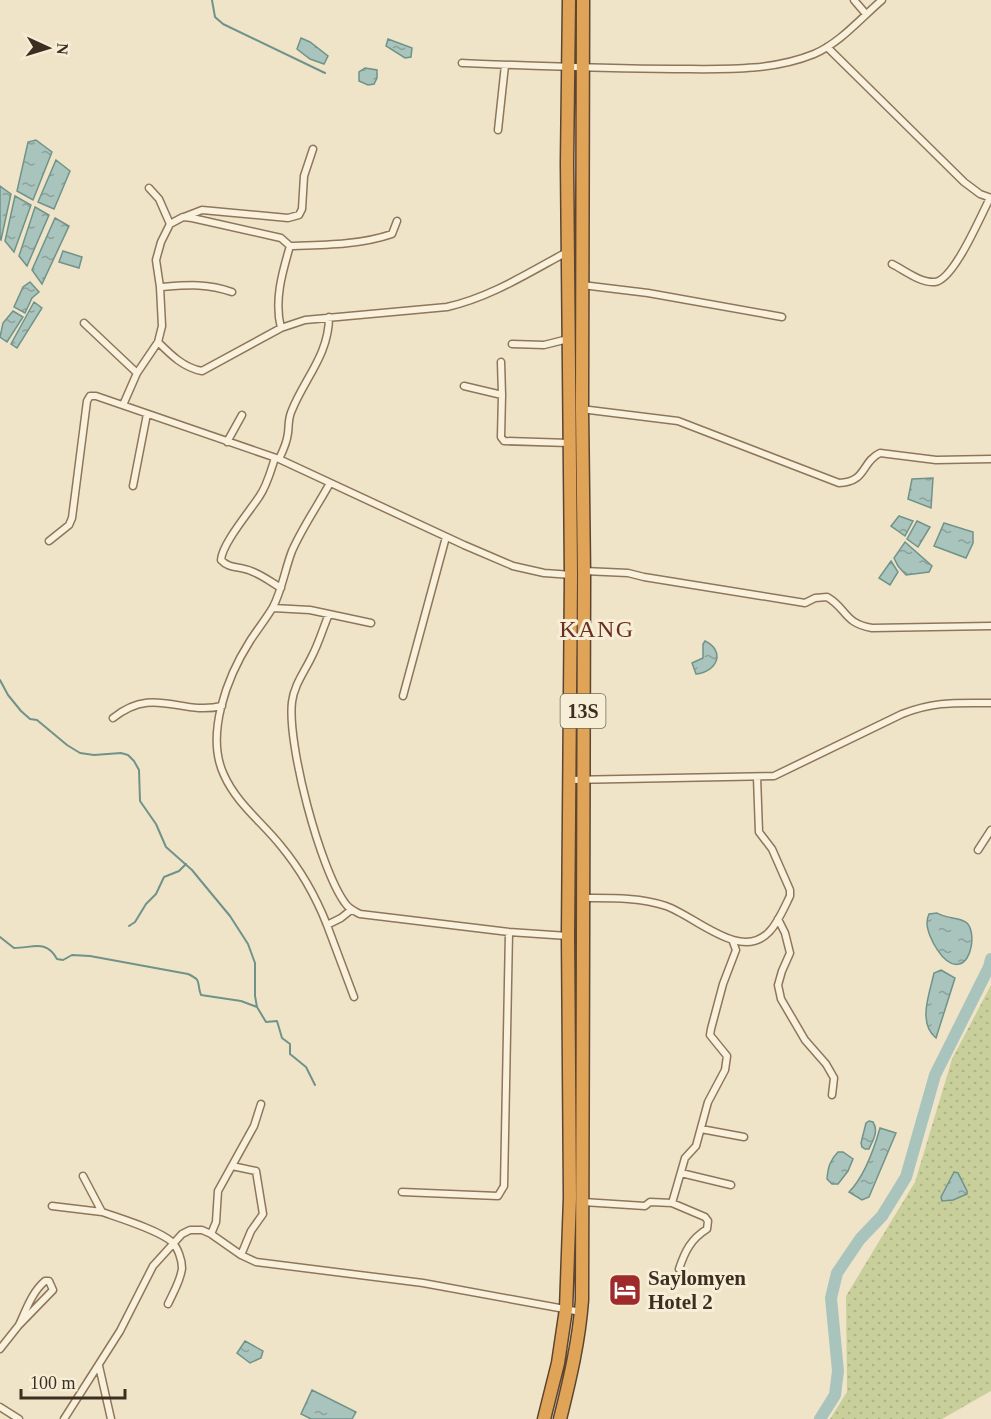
<svg xmlns="http://www.w3.org/2000/svg" width="991" height="1419" viewBox="0 0 991 1419" font-family="Georgia,serif">
  <style>
    .grass { fill: url(#grass-dots) }
    .water { fill: url(#water-ripples); stroke: #6f938a; stroke-width: 1.5 }
    .lines { fill: none; stroke-linecap: round; stroke-linejoin: round }
    .stream { stroke: #6f938a; stroke-width: 2 }
    .river { stroke: #a9c4bc; stroke-width: 12 }
    .street-casing { stroke: #8d765c; stroke-width: 9 }
    .highway-casing { stroke: #5b4430; stroke-width: 15 }
    .street { stroke: #faf1dc; stroke-width: 6 }
    .highway { stroke: #e0a458; stroke-width: 12 }
    .labels { text-anchor: middle; stroke-width: 6; stroke-linejoin: round; paint-order: stroke }
    .shield { fill: #f7eed8; stroke: #756857; stroke-width: 1.5 }
    .shield-label { font-size: 20px; font-weight: bold; fill: #3d2e20 }
    .poi-label { font-size: 21px; font-weight: bold; fill: #3d2e20; stroke: #f7eed8; text-anchor: start }
    .quarter-label { font-size: 24px; letter-spacing: 1.5px; fill: #6b2e1e; stroke: #f7eed8 }
  </style>
  <defs>
    <pattern id="grass-dots" width="8" height="8" patternUnits="userSpaceOnUse" patternTransform="scale(1.5)"><rect width="8" height="8" fill="#c9cf9b"/><path d="M2 2h.1M6 6h.1" fill="none" stroke="#aeb285" stroke-width="1.8" stroke-linecap="round"/></pattern>
    <pattern id="water-ripples" width="26" height="14" patternUnits="userSpaceOnUse" patternTransform="scale(1.5)"><rect width="26" height="14" fill="#a9c4bc"/><path d="M2 4q2-2 4 0t4 0M15 11q2-2 4 0t4 0" fill="none" stroke="#8ba098"/></pattern>
  </defs>
  <rect width="100%" height="100%" fill="#f0e4c8"/>
  <path class="grass" d="M991,985V1391L942,1419H830L847,1392L846,1296L915,1182L952,1059Z"/>
  <path class="water" d="M301,38L310,42L328,56L324,64L310,59L297,49Z
    M388,39L412,48L411,57L405,58L386,46Z
    M365,68L377,70V78L374,84L368,85L359,81V72Z
    M36,140L52,152L33,200L17,191L28,142Z
    M56,160L70,171L54,209L38,202Z
    M0,186L11,194L1,240L0,239Z
    M15,196L31,205L14,252L5,241Z
    M35,207L49,215L27,266L19,256Z
    M55,218L69,226L42,284L32,270Z
    M63,251L82,257L79,268L59,262Z
    M30,282L39,292L32,298L25,313L14,307L23,287Z
    M34,302L42,308L17,348L11,344Z
    M13,311L23,317L7,342L0,337L3,323Z
    M933,478L931,508L908,499L912,479Z
    M899,516L913,521L905,536L891,526Z
    M917,521L930,527L918,547L907,539Z
    M944,523L973,532V543L966,558L934,546Z
    M905,542L932,566L929,572L906,575L898,566L894,558Z
    M891,561L898,572L890,585L879,578Z
    M705,641C726,651 717,672 696,674L692,663L703,658V644Z
    M937,913C946,919 961,917 967,923C976,932 972,962 959,964C944,968 927,936 927,923C927,921 928,916 929,914Z
    M941,970L955,978L936,1038C917,1023 930,992 934,973Z
    M869,1121L873,1122C879,1131 873,1140 869,1149H865L862,1147L861,1143L866,1123Z
    M880,1128L896,1133L869,1197L862,1200L849,1192C865,1176 874,1149 880,1128Z
    M838,1152H843L853,1159L848,1171L838,1184H832L827,1179C828,1167 830,1160 838,1152Z
    M954,1172L958,1173L967,1191V1194L953,1200L942,1201L941,1197Z
    M245,1341L263,1351L261,1358L250,1363L237,1353Z
    M312,1390L356,1412L352,1419H311L301,1414Z"/>
  <g class="lines">
    <path class="stream" d="M212,0L215,17L223,24L325,73
      M0,680L8,695L21,711L30,719L37,720L67,745L80,753L94,755L121,753L128,755L134,761L139,770L140,801L156,824L166,847L192,870L201,881L230,916L248,944L255,963V996L257,1007
      M129,926L135,922L146,904L156,894L164,877L179,871L186,864
      M0,937L14,948C33,948 46,939 57,959L63,960L72,955L90,956L188,974C203,981 196,982 201,995L241,1001L257,1007L266,1022L277,1021L282,1038L290,1044V1054L306,1067L315,1085"/>
    <path class="river" d="M820,1419L835,1395L838,1371L831,1298L837,1273L860,1239L882,1216L906,1177L935,1075L989,967L991,959"/>
    <g class="street-casing">
      <path id="street" d="M854,0L866,14
        M827,47L964,182L980,194L991,198
        M462,63C533,66 603,69 673,69C720,69 770,72 814,54C840,43 861,18 882,0
        M498,130L505,65
        M149,188L159,199L170,224
        M184,217L202,210L288,218L299,215L302,209L304,176L313,149
        M397,221L392,234C360,245 324,245 290,246L281,238L192,218L183,217L170,224L161,242L156,260L160,287L162,326L158,342C171,355 184,368 202,371L281,328L305,320L447,307C491,297 528,273 567,252
        M892,264C904,270 920,283 935,282C954,280 981,215 990,198
        M582,285L648,293L782,317
        M160,287C188,285 206,283 232,292
        M84,323L137,373
        M281,328C274,301 282,273 290,246
        M512,344L544,345L568,339
        M501,362L502,395
        M464,386L502,395L501,437L504,441L569,443
        M123,405L137,373L158,342
        M581,409L678,421L839,483C867,482 861,462 880,453L936,460L991,459
        M227,442L242,415
        M275,458C271,470 267,486 259,497C249,512 222,544 221,560C229,569 240,566 251,571C262,575 271,582 281,588
        M279,459C283,451 287,442 288,433C289,425 288,418 292,410C305,378 329,354 329,317
        M330,483C318,505 302,528 292,551C285,569 282,590 273,607C266,619 257,630 250,641C227,677 205,735 224,775C237,804 262,822 281,846C300,869 316,897 327,925L341,918L351,910
        M133,486L147,414
        M49,541L69,525L72,518L87,401L90,396H96L279,459L464,545L513,566L544,573L572,575
        M584,571L628,573L644,577L805,603L815,598L827,597C847,608 843,623 872,628L991,626
        M273,608L310,610L371,623
        M329,614C323,628 319,643 312,656C305,671 294,685 292,702C287,744 320,869 345,903C349,909 354,911 360,914L509,932L568,936
        M403,696L446,537
        M113,718C154,685 180,716 222,706
        M569,780L774,776L902,714C935,701 956,703 991,703
        M978,850L991,830
        M583,898C610,898 640,897 666,906C695,916 741,962 769,932C778,923 784,908 790,896V890L772,849L759,832L757,777
        M778,919L785,933L790,953L782,971L778,985L781,999L805,1040L826,1064L834,1078L832,1095
        M327,925L354,997
        M701,1129L744,1137
        M232,1166L256,1171L263,1214L251,1231L241,1255
        M681,1173L731,1185
        M83,1176L102,1212C119,1218 159,1230 172,1242C178,1248 182,1260 182,1268C181,1280 173,1293 168,1304
        M402,1192L498,1196L504,1186L509,932
        M583,1202L645,1206L650,1202L672,1203L685,1158L696,1146L708,1102L725,1070L727,1056L710,1035L711,1029L723,984L736,950L733,942
        M672,1203L705,1217L708,1221L707,1229C691,1239 685,1251 679,1269
        M52,1206L102,1212
        M211,1234L216,1222L218,1191L254,1126L261,1104
        M0,1349L19,1325L53,1290L49,1281H45C32,1292 26,1310 19,1325
        M99,1366L111,1419
        M0,1407L19,1419
        M64,1419L120,1331L153,1266L182,1234L190,1230H202L211,1234L241,1255L256,1262L423,1283L581,1312"/>
    </g>
    <g class="highway-casing">
      <path id="highway" d="M544,1419L558,1363L566,1309L570,1198L568,936L571,575L567,163L569,0
        M560,1419C570,1379 579,1341 582,1300L584,575L582,409L583,0"/>
    </g>
    <use href="#street" class="street"/>
    <use href="#highway" class="highway"/>
  </g>
  <defs>
    <g id="hotel-square" transform="scale(1.725)"><rect x="-9" y="-9" width="18" height="18" rx="4" fill="#9e2a2b" stroke="#f7eed8"/><path d="M-6-4.5h1.5V1H6V5H4.5V3h-9V5H-6ZM-4 0a1.8 1.8 0 1 1 3.6 0ZM.5 0V-2.5h3Q6-2.5 6 0Z" fill="#fff"/></g>
  </defs>
  <g fill-rule="evenodd">
    <use href="#hotel-square" x="625" y="1290"/>
  </g>
  <g class="labels">
    <rect class="shield" x="560.5" y="694" width="45" height="34" rx="4.5"/>
    <g class="shield-label">
      <text x="583" y="718">13S</text>
    </g>
    <g class="poi-label">
      <text x="648" y="1285">Saylomyen<tspan x="648" dy="24">Hotel 2</tspan></text>
    </g>
    <g class="quarter-label">
      <text x="597" y="637">KANG</text>
    </g>
  </g>
  <g transform="translate(48 48) rotate(94)" stroke="#f7eed8" stroke-width="4.5" paint-order="stroke">
  <path d="M0-4.5L10 22L0 15L-10 22Z" fill="#3d2e20"/>
  <text y="-9" font-size="16" font-weight="bold" text-anchor="middle" fill="#3d2e20">N</text>
  </g>
  <path d="M21 1389v9h104v-9" fill="none" stroke="#3d2e20" stroke-width="3"/>
  <text x="30" y="1389" font-size="18" fill="#3d2e20" stroke="#f7eed8" stroke-width="4.5" paint-order="stroke">100 m</text>
</svg>
